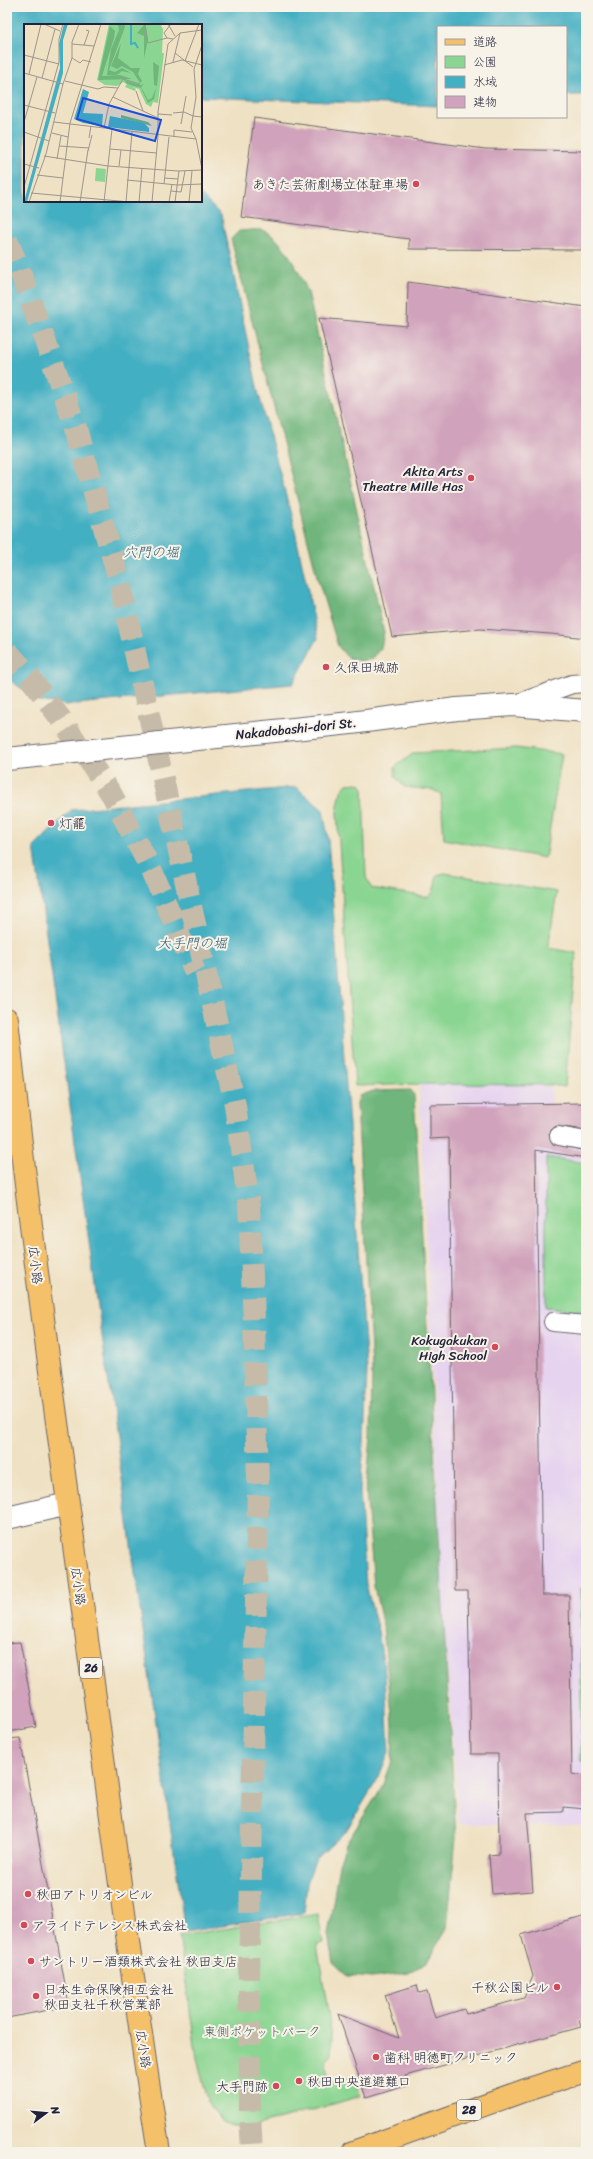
<svg xmlns="http://www.w3.org/2000/svg" width="593" height="2159" viewBox="0 0 593 2159" font-family="Sriracha,'Klee One',sans-serif">
  <style>
    .built { fill: #e6d3f0 }
    .green { fill: #8ad591; stroke: #567c66 }
    .forest { fill: #6fb67b; stroke: #486c5b }
    .water { fill: #43afc2; stroke: #32687e }
    .building { fill: #d0a2bb }
    .lines { fill: none; stroke-linecap: round; stroke-linejoin: round }
    .motorway-tunnel { stroke: #c6bba8; stroke-width: 22; stroke-dasharray: 22 11; stroke-linecap: butt }
    .service-casing { stroke: #6a656b; stroke-width: 20 }
    .minor-casing { stroke: #6a656b; stroke-width: 24 }
    .tertiary-casing { stroke: #6a656b; stroke-width: 24 }
    .primary-casing { stroke: #6a656b; stroke-width: 24 }
    .service { stroke: #fff; stroke-width: 18 }
    .minor { stroke: #fff; stroke-width: 22 }
    .tertiary { stroke: #fff; stroke-width: 22 }
    .primary { stroke: #f4c16a; stroke-width: 22 }
    .poi-dot { fill: #d1495b; stroke: #f7f3e8; stroke-width: 1.5 }
    .labels { text-anchor: middle; stroke-width: 4; stroke-linejoin: round; paint-order: stroke }
    .shield { fill: #f7f3e8; stroke: #62616f; stroke-width: 1 }
    .shield-label { font-size: 12px; font-weight: bold; fill: #22223b }
    .poi-label { font-size: 13px; fill: #22223b; stroke: #f7f3e8; text-anchor: start }
    .street-label { font-size: 13px; fill: #22223b; stroke: #f7f3e8 }
    .park-label { font-size: 13px; fill: #415855; stroke: #f7f3e8 }
    .water-label { font-size: 14px; font-style: italic; fill: #2f5a71; stroke: #f7f3e8 }
    .inset-river { fill: none; stroke: #43afc2; stroke-width: 2 }
    .inset-road { fill: none; stroke: #9d958d; stroke-width: 1 }
    .view { fill: #1d4ed8; fill-opacity: 0.15; stroke: #1d4ed8; stroke-width: 2 }
    .inset-edge { fill: none; stroke: #22223b; stroke-width: 2 }
  </style>
  <rect width="100%" height="100%" fill="#f7f3e8"/>
  <filter id="ink" filterUnits="userSpaceOnUse"><feTurbulence type="fractalNoise" baseFrequency=".025" numOctaves="2"/><feDisplacementMap in="SourceGraphic" scale="8" xChannelSelector="R" yChannelSelector="G"/><feConvolveMatrix kernelMatrix="1 2 1 2 8 2 1 2 1" color-interpolation-filters="sRGB"/></filter>
  <filter id="wash" filterUnits="userSpaceOnUse"><feTurbulence type="fractalNoise" baseFrequency=".012" numOctaves="4" result="noise"/><feDisplacementMap in="SourceGraphic" scale="16" xChannelSelector="R" yChannelSelector="G"/><feGaussianBlur stdDeviation="0.9" result="paint"/><feColorMatrix in="noise" values="0 0 0 0 0 0 0 0 0 0 0 0 0 0 0 0 0 1.4 0 .05"/><feComposite in="paint" operator="in"/></filter>
  <g filter="url(#wash)">
    <rect width="100%" height="100%" fill="#efe1c3"/>
    <path class="built" d="M419,1084L551,1085L552,1108L586,1113V1826L459,1824L442,1592Z"/>
    <path class="green" d="M516,748L562,754L545,858L444,839L441,794L433,790L404,787L395,776V767L414,753Z
      M358,783L363,786L366,877L371,888L428,897L433,893L437,875L445,873L557,892L548,948L576,953L565,1087L551,1085L419,1084L355,1086L337,812L341,791L347,784Z
      M546,1157L586,1163V1311L546,1307Z
      M581,1588L586,1589V1762L581,1761Z
      M318,1914L323,1943L317,1944L332,2037L331,2054L325,2060L331,2082L355,2076L361,2096L243,2130L224,2123L209,2105L197,2058L179,1936Z"/>
    <path class="forest" d="M239,231C246,231 258,228 264,231C284,239 300,274 308,292L384,632L381,648L371,659L359,661L347,657L338,646L318,580L231,239Z
      M411,1090L414,1095L456,1838L447,1928L427,1962L409,1973L372,1978L347,1976L333,1963L328,1935L339,1864L346,1844L384,1784L392,1761L393,1724L383,1627L374,1586L366,1490L371,1437L372,1369L357,1104L359,1096L373,1091Z"/>
    <path class="water" d="M7,7H586V95H566V27H438V106L201,97V25H25V201H201V195L221,215L258,391L293,522L318,638L293,684L65,705L39,701L11,681L7,652Z
      M296,787L323,810L328,838L367,1370L364,1444L360,1490L366,1585L378,1631L385,1673L389,1753L379,1777L346,1831L315,1860L307,1884L304,1913L185,1932L34,847L71,810Z"/>
    <g id="blocks">
      <path class="building" d="M254,118L485,149L586,151V250L409,249V239L241,217Z
        M408,282L586,307V638L551,634L480,629L392,637L319,318L407,326Z
        M586,1103V1130L556,1126L551,1130L549,1134L553,1144L586,1151V1158L536,1150L542,1595H569L572,1774L586,1776V1809L563,1807V1812L527,1813L533,1891L492,1894L489,1855L499,1854L498,1754H471L468,1591H455L449,1138L430,1139V1105Z
        M20,1642L36,1727L7,1732V1643Z
        M20,1738L69,2006L7,2018V1739Z
        M586,1916V2018L579,2020L581,2027L405,2076L408,2085L366,2098L338,2014L399,2038L385,1995L417,1985L419,1993L427,1991L435,2018L464,2009L466,2014L524,1998L533,1976L521,1935Z"/>
    </g>
  </g>
  <g filter="url(#ink)">
    <use href="#blocks" fill-opacity="0" stroke="#6a656b" stroke-width="1"/>
    <g class="lines">
      <path class="motorway-tunnel" d="M7,240L19,268L75,425L120,584L235,1105L249,1206L254,1321L258,1488L249,1980L250,2115L252,2152
        M7,651L24,670L61,719L112,795L152,871L195,972"/>
      <g class="service-casing">
        <path id="service" d="M516,704L572,684L586,683
          M559,1136L586,1141
          M553,1322L586,1325"/>
      </g>
      <g class="minor-casing">
        <path id="minor" d="M7,1518L68,1504"/>
      </g>
      <g class="tertiary-casing">
        <path id="tertiary" d="M7,759L351,723L457,709L513,705L586,711"/>
      </g>
      <g class="primary-casing">
        <path id="primary" d="M7,1019C30,1236 61,1452 91,1668C113,1830 133,1991 159,2152
          M353,2152L523,2091L586,2071"/>
      </g>
      <use href="#service" class="service"/>
      <use href="#minor" class="minor"/>
      <use href="#tertiary" class="tertiary"/>
      <use href="#primary" class="primary"/>
    </g>
  </g>
  <g class="poi-dot">
    <circle cx="416" cy="184" r="4"/>
    <circle cx="471" cy="478" r="4"/>
    <circle cx="326" cy="667" r="4"/>
    <circle cx="51" cy="823" r="4"/>
    <circle cx="495" cy="1347" r="4"/>
    <circle cx="28" cy="1894" r="4"/>
    <circle cx="24" cy="1925" r="4"/>
    <circle cx="31" cy="1961" r="4"/>
    <circle cx="557" cy="1987" r="4"/>
    <circle cx="36" cy="1996" r="4"/>
    <circle cx="376" cy="2057" r="4"/>
    <circle cx="299" cy="2081" r="4"/>
    <circle cx="276" cy="2086" r="4"/>
  </g>
  <g class="labels">
    <g class="shield">
      <rect x="80" y="1658" width="22" height="20" rx="3"/>
      <rect x="457" y="2100" width="24" height="20" rx="3"/>
    </g>
    <g class="shield-label">
      <text x="91" y="1672">26</text>
      <text x="469" y="2114">28</text>
    </g>
    <g class="poi-label">
      <text x="408" y="189" text-anchor="end">あきた芸術劇場立体駐車場</text>
      <text x="463" y="476" text-anchor="end">Akita Arts<tspan x="463" dy="15">Theatre Mille Has</tspan></text>
      <text x="334" y="672">久保田城跡</text>
      <text x="59" y="828">灯籠</text>
      <text x="487" y="1345" text-anchor="end">Kokugakukan<tspan x="487" dy="15">High School</tspan></text>
      <text x="36" y="1899">秋田アトリオンビル</text>
      <text x="32" y="1930">アライドテレシス株式会社</text>
      <text x="39" y="1966">サントリー酒類株式会社 秋田支店</text>
      <text x="549" y="1992" text-anchor="end">千秋公園ビル</text>
      <text x="44" y="1994">日本生命保険相互会社<tspan x="44" dy="15">秋田支社千秋営業部</tspan></text>
      <text x="384" y="2062">歯科 明徳町クリニック</text>
      <text x="307" y="2086">秋田中央道避難口</text>
      <text x="268" y="2091" text-anchor="end">大手門跡</text>
    </g>
    <g class="street-label">
      <text transform="translate(296 728) rotate(-6)" y="5">Nakadobashi-dori St.</text>
      <text transform="translate(36 1265) rotate(83)" y="5">広小路</text>
      <text transform="translate(79 1586) rotate(82)" y="5">広小路</text>
      <text transform="translate(144 2049) rotate(81)" y="5">広小路</text>
    </g>
    <g class="park-label">
      <text x="262" y="2036">東側ポケットパーク</text>
    </g>
    <g class="water-label">
      <text x="151" y="557">穴門の堀</text>
      <text x="192" y="948">大手門の堀</text>
    </g>
  </g>
  <g transform="translate(24 24)">
    <rect width="178" height="178" fill="#efe1c3"/>
    <path d="M85,0H139L137,2L139,5L138,29H140L134,79L129,78L127,83L122,80L115,65L109,63L112,65L111,67L101,63L103,60L99,58L93,62L81,61L73,56ZM72,144L82,145L81,158L71,157Z" fill="#8ad591"/>
    <path d="M94,0H100L101,3L85,46L91,48L98,44L107,49L98,47L93,51H83L87,25L95,6ZM121,0L124,16L120,34V12L113,9ZM86,2L91,7L90,14L78,52L96,51L108,55L74,56ZM97,19L94,34L107,44H116L114,50L118,57L116,59L109,48L98,42L93,45L87,42ZM129,38L135,42L133,62L130,61ZM100,56L117,61L120,60L117,63L124,76L128,74L132,64L130,75L124,79L117,64L103,60ZM97,91L124,98L128,102L97,94Z" fill="#6fb67b"/>
    <path d="M40,0H44L39,16V49L3,178H0L36,44L35,20ZM59,65L65,68L59,89L79,90L78,102L59,99L50,95ZM86,92L120,99L125,104V108L84,103Z" fill="#43afc2"/>
    <path class="inset-river" d="M107,0V20L111,19L114,24"/>
    <path class="inset-road" d="M20,0L36,7M121,0L124,19L143,14M144,0L151,12M147,0L140,9L143,14L149,15M48,20L70,22M60,21L65,7L62,6M151,29L169,43M0,31L35,40M48,34L56,39L59,36L67,38M161,37L175,0M149,38L156,9M140,41L158,36L178,41M0,49L39,60L22,130L5,178M5,50L17,0M18,54L31,5M41,57L74,65L80,63L94,64M39,60L48,34V18L55,0M112,67L119,87M89,73L134,94M0,81L31,89M149,89L160,88L169,92L178,93M134,90L148,91M0,98L13,53M30,98L172,115L178,145M157,100L162,72M80,104L85,80L99,55L116,60M0,108L25,117M28,109L44,113M134,112V88L144,20L156,9L178,6M150,113V106L168,108M65,114L67,102M172,115L167,104L172,73L170,45L178,21M35,122L65,124M86,125L133,129M64,127L68,111M20,132L84,142L154,147L178,146M33,135L37,112M0,140L15,144M95,142L97,126M13,151L39,154M140,154L154,155M103,156L153,161L178,160M140,160L145,113M0,163L35,38V15L39,0M147,167L157,168L161,147M7,169L106,178M36,178L46,99L77,0M56,178L64,126M80,178L88,105M102,178L108,108M115,178L118,144M128,178L134,112M145,178L148,160M151,178L155,147M165,178L168,147"/>
    <path class="view" d="M59,74L137,96L131,117L53,95Z"/>
    <rect width="178" height="178" class="inset-edge"/>
  </g>
  <rect width="593" height="2159" fill="none" stroke="#f7f3e8" stroke-width="24"/>
  <rect x="437" y="26" width="130" height="92" fill="#f7f3e8" stroke="#a29fa3"/>
  <rect x="445" y="39" width="20" height="6" fill="#f4c16a" stroke="#a29fa3"/>
  <text x="473" y="46" font-size="12" fill="#22223b">道路</text>
  <rect x="445" y="56" width="20" height="12" fill="#8ad591" stroke="#a29fa3"/>
  <text x="473" y="66" font-size="12" fill="#22223b">公園</text>
  <rect x="445" y="76" width="20" height="12" fill="#43afc2" stroke="#a29fa3"/>
  <text x="473" y="86" font-size="12" fill="#22223b">水域</text>
  <rect x="445" y="96" width="20" height="12" fill="#d0a2bb" stroke="#a29fa3"/>
  <text x="473" y="106" font-size="12" fill="#22223b">建物</text>
  <g transform="translate(46 2113) rotate(74)" stroke="#f7f3e8" stroke-width="3" paint-order="stroke">
  <path d="M0-3L7 15L0 10L-7 15Z" fill="#22223b"/>
  <text y="-6" font-size="11" font-weight="bold" text-anchor="middle" fill="#22223b">N</text>
  </g>
</svg>
